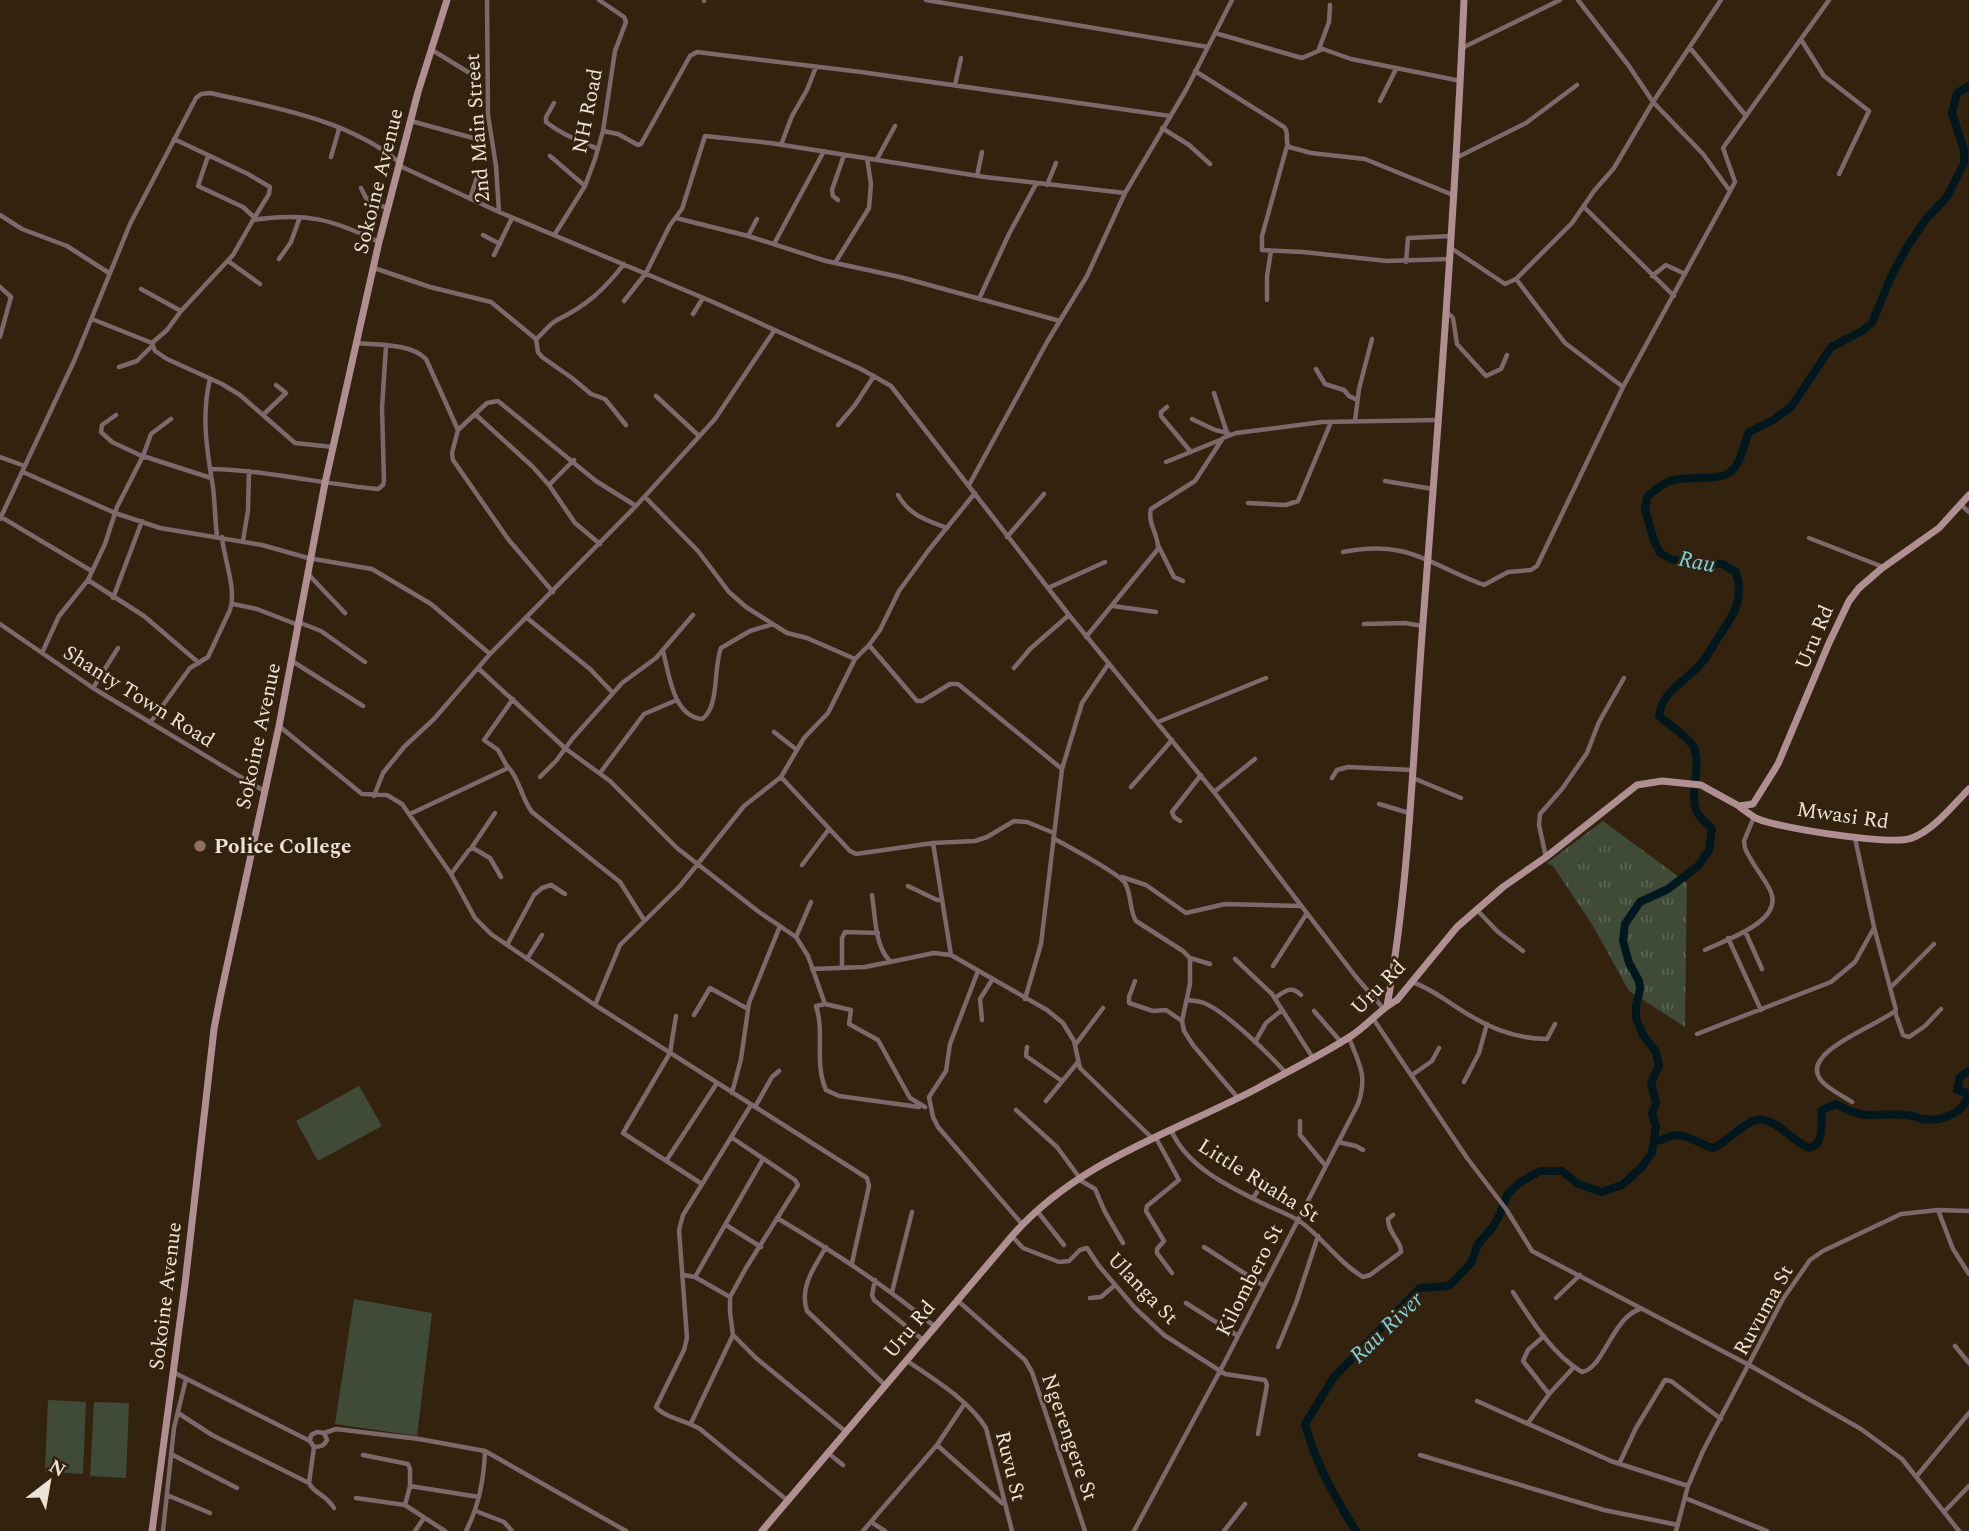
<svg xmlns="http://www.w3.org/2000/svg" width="1969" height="1531" viewBox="0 0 1969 1531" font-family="Spectral,serif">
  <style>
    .park { fill: url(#park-tufts) }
    .pitch { fill: #3f4b37 }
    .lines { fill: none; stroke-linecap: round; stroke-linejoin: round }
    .river { stroke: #00181d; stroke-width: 8 }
    .street { stroke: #7d696b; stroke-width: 4.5 }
    .secondary { stroke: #af8f92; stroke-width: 7 }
    .education-dot { fill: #8d6e63; stroke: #33220e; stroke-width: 2.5 }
    .labels { text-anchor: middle; stroke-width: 5; stroke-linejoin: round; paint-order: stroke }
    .street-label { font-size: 21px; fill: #ede2d6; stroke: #33220e }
    .poi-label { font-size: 21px; font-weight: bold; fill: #ede2d6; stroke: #33220e; text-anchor: start }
    .water-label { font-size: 23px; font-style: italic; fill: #78d1e3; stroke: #33220e }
  </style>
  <defs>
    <pattern id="park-tufts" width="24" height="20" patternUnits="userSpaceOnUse" patternTransform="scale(1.75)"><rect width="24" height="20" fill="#3f4b37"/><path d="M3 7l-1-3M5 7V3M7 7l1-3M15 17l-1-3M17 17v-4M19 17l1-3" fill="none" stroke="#5b6553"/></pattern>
  </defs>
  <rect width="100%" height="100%" fill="#33220e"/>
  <path class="park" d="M1603,821L1687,883L1685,1027L1629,991L1593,926L1553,866L1547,863Z"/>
  <path class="pitch" d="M359,1086L382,1126L318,1161L296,1121Z
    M354,1299L432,1313L417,1436L335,1424Z
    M48,1400L86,1402L83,1474L45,1472Z
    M94,1402L129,1403L126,1478L90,1476Z"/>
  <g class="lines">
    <path class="river" d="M1654,1142C1661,1140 1670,1136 1676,1135C1691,1135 1701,1146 1714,1148C1728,1141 1738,1128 1751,1122C1771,1111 1791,1141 1809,1148C1826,1144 1820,1123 1822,1110L1836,1104C1867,1122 1876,1112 1906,1115C1912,1115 1917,1118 1923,1119C1940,1122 1963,1114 1968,1096L1965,1092L1957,1090L1960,1077L1969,1071
      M1356,1531C1334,1496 1316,1464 1305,1424L1334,1377L1420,1288L1449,1286L1471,1263L1478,1244L1493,1227L1500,1214L1507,1195L1519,1183L1540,1171H1562L1578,1184L1602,1192L1622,1185L1641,1168L1652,1153L1656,1126L1652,1114L1656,1103L1651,1083L1659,1066L1656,1052L1643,1035L1636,1018V1006L1640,989L1639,981L1629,963L1623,941L1625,924L1640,902L1668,889L1698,866L1709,850L1712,829C1707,824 1700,818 1697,812C1688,792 1703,766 1693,746C1688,737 1668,724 1659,716C1663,688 1687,682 1703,661C1709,654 1713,645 1718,638C1733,615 1745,600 1736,572L1722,564L1690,563L1671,559L1660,553L1654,541L1645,509L1647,497C1654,491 1661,484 1670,481C1687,475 1718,482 1730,472C1742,463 1743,445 1749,432L1773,420L1791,407L1831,347L1862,331L1872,323L1891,277L1907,247L1926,219L1947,197L1964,163V150L1952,113L1957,93L1969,86"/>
    <path class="street" d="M487,0L488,115L496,166L499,212
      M926,0L1208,47
      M1578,0L1629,66L1653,102L1703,154L1730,191
      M704,1V0
      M1215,33L1302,58L1323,49L1351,59L1461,81
      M1802,41L1824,76L1869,111L1839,174
      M1462,48L1560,0
      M1690,48L1746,116
      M1319,49L1329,22L1330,5
      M432,50L468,72
      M1195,71L1284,127C1290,133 1284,141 1289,147L1311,153L1365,159L1453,195
      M955,85L961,58
      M1380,101L1396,69
      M554,103L546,117V122C564,136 578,140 598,149
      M411,121L473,138
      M1162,128L1189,145L1210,164
      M603,131L618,134L638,145L641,144L690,56L697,52L861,72L1170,116
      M174,139L248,174L270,187L269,194L253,220
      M781,145L792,116L807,90L816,67
      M1287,146L1262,236V250L1303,252L1387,261L1450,259
      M208,156L198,186L243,207L255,218
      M550,156L585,186
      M331,157L339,129
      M1456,158L1526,123L1577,85
      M877,159L895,126
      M400,166L499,212L713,302L861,369L891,386L1069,615L1214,792L1356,977L1383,1008
      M977,176L982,152
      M1047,185L1056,163
      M361,188L366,198L388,209
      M470,199L478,174
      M838,200L833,196L832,190L844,155
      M1584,207L1674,296
      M0,215L22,229L67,246L109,273
      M676,218L748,236L826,261L900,277L1060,321
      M555,234L585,186L595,159L603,131L615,51L626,22L624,17L599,0
      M483,235L500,244
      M748,236L757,219
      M774,244L824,151
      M1451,248L1505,284L1516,279L1572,223L1594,191L1614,168L1653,102L1721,0
      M494,255L512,218
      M279,259L291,242L300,217
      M228,261L260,284
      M1406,262L1408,238L1452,236
      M835,263L869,208L871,184L867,158
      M374,268L430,287L491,302L536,339L538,352L542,357L572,378L591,394L605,399L626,425
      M1652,276L1666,265L1685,274
      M1516,279L1565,343L1623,387
      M0,287L11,297L0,337
      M141,289L181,311
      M979,299L1009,234L1036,184
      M1267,300V276L1271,251
      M624,301L646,273L670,225L682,209L705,136L770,143L985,177L1125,193
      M1447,312L1453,318L1457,344L1486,376L1501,369L1507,355
      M693,314L703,298
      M92,319L152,343L167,330L181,311L233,255L253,220C305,212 332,219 379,242
      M536,339C543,334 549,324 557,320C586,306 604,290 624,264
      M152,343L155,351L167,359L222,384L240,395L295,443L333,447
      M357,343C378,345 410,343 426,359L458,430L452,453L453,460L508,539L553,592
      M119,367L137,361L152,346
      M1316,369L1325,384L1344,390L1349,396L1357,400
      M210,379C201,416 207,451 213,487C215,504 215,520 217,536
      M1214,393L1228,436
      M656,396L698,435
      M1167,407L1161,412V416L1191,452
      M264,414L286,393L276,385
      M475,414L533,467L549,485L575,523L600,544
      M116,415L102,425L101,432L112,442L144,457
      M1192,419L1215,430L1228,433
      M1355,421L1359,389L1372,339
      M838,425L855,405L874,376
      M458,430L487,403L498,401L596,481L636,506
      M143,456L151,434L171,419
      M0,457L25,466
      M1166,462L1220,440
      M210,469C266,470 322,484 378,489L383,485L384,481L382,408L386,346
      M23,472L115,513L160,528L262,545L308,558L372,569L431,604L490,654
      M1385,481L1433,489
      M549,485L574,460
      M969,485L1047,342L1087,276L1125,193L1186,90L1232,0
      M898,495C909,515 926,520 947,528
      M645,497L698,551L729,592L746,607L787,633L807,638L855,659
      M1248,503L1286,505L1298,501L1331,422
      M1961,505L1969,512
      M1,517L90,570
      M0,519L75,359L130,224L196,98L201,94L210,93C273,107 350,120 400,163
      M1007,537L1044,494
      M1809,538L1883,567
      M243,541L248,510L249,471
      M1159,547L1174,577L1183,581
      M1343,552C1408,539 1428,564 1484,585L1508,572L1531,570L1537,566L1623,387L1735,182L1723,148L1829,0
      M309,575L345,613
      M1048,588L1105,562
      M113,598L142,521
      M233,604L257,609L298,625
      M1113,606L1156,612
      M527,618L590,669L613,693
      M298,622L321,631L365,662
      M0,624L93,688L264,791
      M1364,624L1405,623L1422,626
      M1086,637L1158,549C1159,535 1147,523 1151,509L1195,481L1223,438L1236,433L1322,422L1438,420
      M869,645L917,701H922L950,684H958L1062,769
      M663,651C669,674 673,716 702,719C720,707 713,667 721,648L750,631L773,624
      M42,653L59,616L88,580
      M292,661L363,706
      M199,663L144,616L88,580L105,544L117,507L142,458L146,457L211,478
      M1014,668L1030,649L1069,615
      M479,669L566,749L610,781L677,848L759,912L796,937L808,956L825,1004L851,1010L849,1024L878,1040L910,1098L925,1107
      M93,688L118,648
      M1158,722L1266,678
      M150,723L190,668L208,657L230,610C237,590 224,559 222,537
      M279,726L362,794L387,795L402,804L451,874L475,918L491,934L595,1005L867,1178L869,1186L852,1263
      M774,732L797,750
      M508,767C520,779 521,798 532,812L620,882L644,920
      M600,773L644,714L677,700
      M540,777L556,761L573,738L622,683L656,658L693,615
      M781,777L850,851L856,854L933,843L975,841L987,837L1014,821L1027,822L1054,833
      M1332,778L1337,770L1348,767L1413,770
      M1413,778L1461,798
      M1131,787L1172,740
      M1214,792L1255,759
      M374,796L383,773L404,747L434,719L490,654L636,506L715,419L774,331
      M1379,804L1409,813
      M410,814L508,768L498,750L484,740L513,699
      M1180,821L1174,817L1172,812L1201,775
      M1053,838C1067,846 1119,873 1125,883C1132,895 1129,910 1136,921L1183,951L1190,958V984L1182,1021L1184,1031L1193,1045L1238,1098
      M933,843L951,955
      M472,847L495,813
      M1546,857L1539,825L1540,814L1562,789L1587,753L1599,722L1624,678
      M802,865L829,829
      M451,874L469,850L473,848L490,858L501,877
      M1122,877L1146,885L1186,913L1225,904L1301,906
      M908,886L937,900H942
      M872,895C875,914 875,946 889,960
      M1477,910L1498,932L1523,951
      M1745,931L1762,969
      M796,937L811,902
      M1728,938L1761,1010
      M507,945L534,895L542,888L551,885L565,894
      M1705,950C1725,940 1786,921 1770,890C1763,876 1751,863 1745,848L1744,841L1754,817
      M1190,958L1210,964
      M527,959L542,935
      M1235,959L1272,994L1313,1058
      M1273,966L1307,913
      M842,968V938L845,932L878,933
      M812,969L865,967L934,953L951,955L1047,1010L1063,1023L1074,1041L1080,1068L1152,1138
      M978,971L950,1044L946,1071L929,1097L933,1117L938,1127L1022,1224
      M1135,981L1129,997V1003L1153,1011L1166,1010L1182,1021
      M1412,982C1433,989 1450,1004 1469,1015C1492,1029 1520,1039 1547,1039L1555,1024
      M1891,987L1934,944
      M1275,998C1285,991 1291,985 1301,995
      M1025,999L1041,944L1062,769L1082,703L1109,663
      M1188,1000C1193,1001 1199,1001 1204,1003C1225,1011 1269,1054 1285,1072
      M825,1004L816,1006C825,1033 814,1063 826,1090L839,1096L919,1107
      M595,1005L620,945L680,886L744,806L781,777L804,738L828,713L855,659L869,645L880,630L899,591L928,551L975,493
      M1314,1011L1341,1042
      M1895,1012L1903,1035L1909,1037L1925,1026L1941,1009
      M694,1015L710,988L748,1009
      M676,1016L670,1053L623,1133L702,1184
      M982,1020L980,999L992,980
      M1374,1020L1467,1158L1506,1209L1532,1251L1749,1365L1861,1429L1902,1459L1959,1531
      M1697,1034L1831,982L1855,962L1874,928
      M1255,1042L1266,1023L1282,1010
      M1076,1044L1103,1008
      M1027,1047L1026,1056L1062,1081
      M1412,1075L1432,1061L1439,1048
      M1464,1082L1479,1053L1487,1024
      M732,1093L741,1059L749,1003L780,926
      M1046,1101L1078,1062
      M1852,1102C1842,1095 1827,1089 1820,1079C1800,1051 1882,1024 1896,1010L1874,927L1855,838
      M751,1105L683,1215L679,1230L687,1338L684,1350L656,1407C665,1418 688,1421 700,1429L787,1500
      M755,1107L772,1077L779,1071
      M1016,1110L1057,1147L1079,1177
      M1300,1121V1135L1325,1165
      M1171,1130C1188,1169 1232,1188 1268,1206C1279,1211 1291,1215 1302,1223C1324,1239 1339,1263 1363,1277L1370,1275L1401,1252C1402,1241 1388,1234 1388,1219L1393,1215
      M731,1137L795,1180L798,1185L746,1268L730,1297V1312L733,1335L756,1358L845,1431
      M1156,1138L1179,1180L1147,1206L1146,1211L1164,1241L1157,1249V1253L1172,1273
      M1338,1142L1356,1146L1363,1150
      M666,1161L717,1083
      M1078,1179L1095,1189L1105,1212L1123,1243
      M1253,1198L1265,1180
      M1938,1210L1953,1249L1969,1274
      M1037,1211L1064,1245
      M777,1218C833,1251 884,1285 934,1326
      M726,1225L761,1247
      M1012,1236L1023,1248L1059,1262L1069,1261L1080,1250L1087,1248L1099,1266L1135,1308L1164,1335L1225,1374L1265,1380L1267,1385L1258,1434
      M826,1247C814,1268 799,1287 807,1311L885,1385
      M1204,1247L1264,1286
      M684,1275L695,1277L730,1297
      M695,1277L763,1159
      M875,1280L872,1295L874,1300L923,1340
      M892,1292L912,1212
      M1513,1292C1531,1320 1553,1355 1582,1372C1604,1368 1612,1318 1640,1309
      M1090,1298L1101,1297L1115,1285
      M1556,1298L1580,1275
      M957,1300L1025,1360L1032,1372L1085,1531
      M1186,1303L1238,1336
      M1544,1336L1528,1350L1523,1361L1549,1394
      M1955,1346L1969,1363
      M1278,1347L1296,1303L1318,1236
      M906,1360C934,1380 968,1399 986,1428L1012,1531
      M173,1372L310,1441
      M1477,1401L1611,1461L1688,1486
      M178,1413L212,1435L309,1483
      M691,1423L733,1335
      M1528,1423L1550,1393L1574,1367
      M324,1433L327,1440C324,1446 320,1447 314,1447L310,1441L311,1435L317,1432L324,1433L336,1429L419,1439L485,1451L626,1531
      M937,1445L1002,1503
      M314,1447L309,1483C314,1494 326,1494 334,1508
      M828,1453L843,1465
      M171,1454L237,1488
      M363,1455L408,1464L410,1469V1486L479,1497
      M1420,1455L1604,1510L1678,1525
      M1619,1464L1636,1428L1665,1380L1671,1381L1721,1419
      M1916,1477L1969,1413
      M410,1486L405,1505L445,1531
      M167,1495L210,1513
      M356,1498L405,1505
      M1685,1498L1767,1531
      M476,1511L504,1522L512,1531
      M1944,1512L1969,1486
      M871,1522L885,1531
      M163,1531L174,1428L186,1379
      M415,1531L424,1518
      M466,1531C479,1506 484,1480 485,1451
      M863,1531L937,1445L965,1403
      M1134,1531L1220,1371L1358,1104C1368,1076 1359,1063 1349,1038
      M1224,1531L1245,1504
      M1676,1531L1688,1486L1703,1451L1783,1299L1810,1260L1823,1251L1901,1214L1938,1210L1969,1211"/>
    <path class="secondary" d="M1740,807C1746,811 1751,816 1758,819C1779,828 1893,846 1912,838C1934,830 1953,805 1969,789
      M1387,1006C1410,879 1413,750 1423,622C1439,415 1455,208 1464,0
      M152,1531L185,1284L214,1029L220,998L279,726L325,483L379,242L418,92L447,0
      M762,1531L1012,1236C1079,1160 1171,1134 1258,1088C1288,1071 1322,1055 1351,1036C1368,1025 1380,1009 1397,1000L1457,927L1503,887L1546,857L1637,785L1662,781L1701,785L1739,806L1753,804L1778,764L1829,643L1849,601L1859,588L1881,569L1939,528L1969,495"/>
  </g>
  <circle class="education-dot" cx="200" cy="846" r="7"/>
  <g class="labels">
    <g class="street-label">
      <text transform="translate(587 111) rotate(-79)" y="7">NH Road</text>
      <text transform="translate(477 128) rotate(-94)" y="7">2nd Main Street</text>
      <text transform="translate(378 181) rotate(-76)" y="7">Sokoine Avenue</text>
      <text transform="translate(1814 637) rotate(-67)" y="7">Uru Rd</text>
      <text transform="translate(139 696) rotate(32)" y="7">Shanty Town Road</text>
      <text transform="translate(258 736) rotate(-78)" y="7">Sokoine Avenue</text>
      <text transform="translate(1843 815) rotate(8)" y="7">Mwasi Rd</text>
      <text transform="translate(1378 987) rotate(-45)" y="7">Uru Rd</text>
      <text transform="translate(1259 1180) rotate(32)" y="7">Little Ruaha St</text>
      <text transform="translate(1249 1280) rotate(-63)" y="7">Kilombero St</text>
      <text transform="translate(1143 1288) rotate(46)" y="7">Ulanga St</text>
      <text transform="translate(165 1296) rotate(-83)" y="7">Sokoine Avenue</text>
      <text transform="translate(1763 1310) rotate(-61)" y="7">Ruvuma St</text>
      <text transform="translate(909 1329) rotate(-50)" y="7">Uru Rd</text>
      <text transform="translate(1070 1437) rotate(71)" y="7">Ngerengere St</text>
      <text transform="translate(1011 1466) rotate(76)" y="7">Ruvu St</text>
    </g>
    <g class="poi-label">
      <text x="214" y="853">Police College</text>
    </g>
    <g class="water-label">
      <text transform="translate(1697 561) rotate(11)" y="8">Rau</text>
      <text transform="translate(1386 1327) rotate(-44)" y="8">Rau River</text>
    </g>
  </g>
  <g transform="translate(49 1482) rotate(31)" stroke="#33220e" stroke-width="5" paint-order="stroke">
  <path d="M0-5L12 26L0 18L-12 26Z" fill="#ede2d6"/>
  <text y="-10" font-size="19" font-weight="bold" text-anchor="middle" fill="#ede2d6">N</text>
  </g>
</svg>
